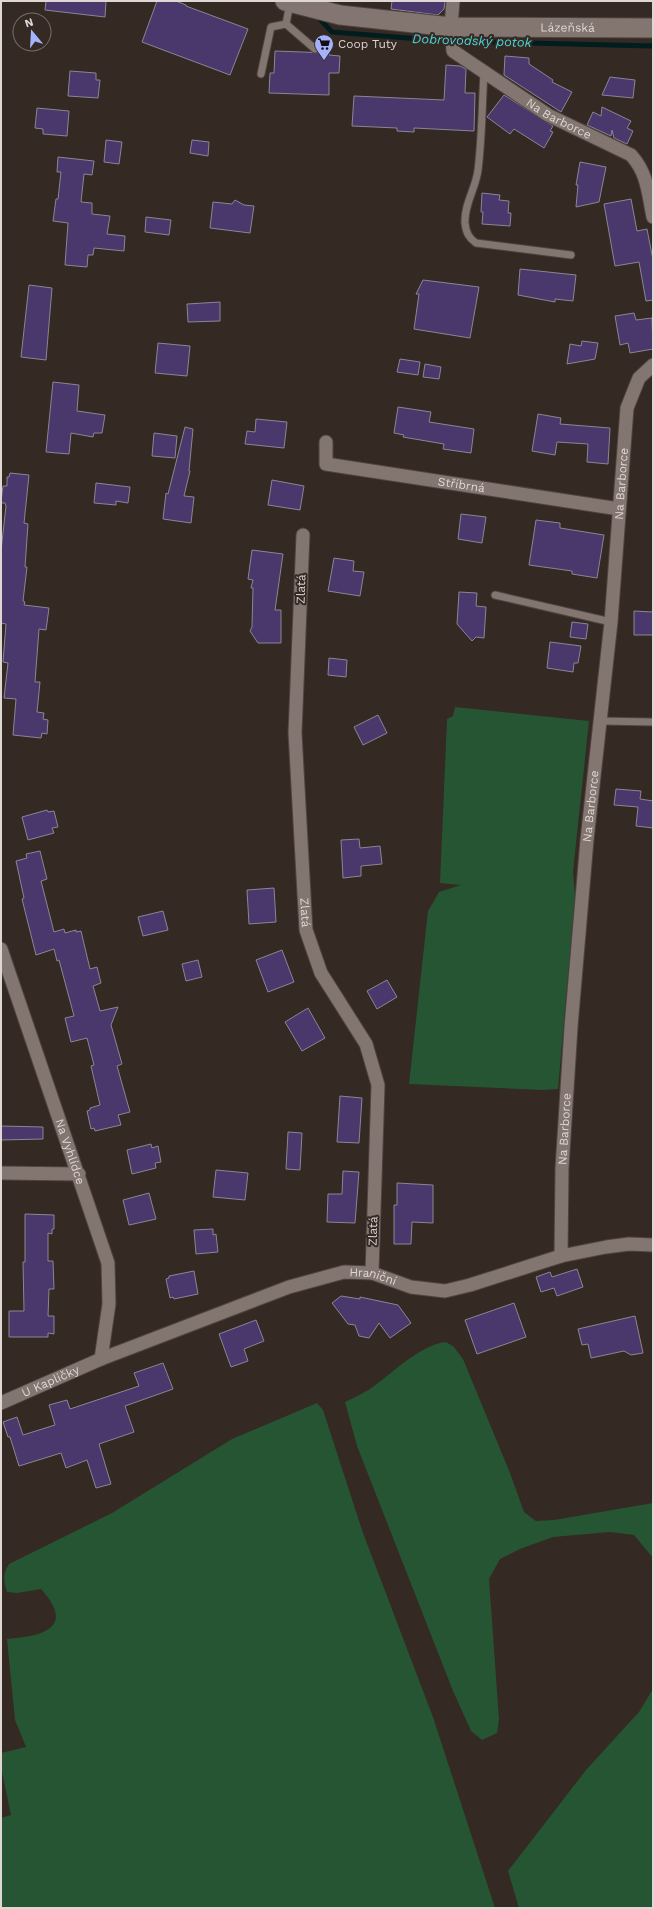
<svg xmlns="http://www.w3.org/2000/svg" width="654" height="1909" viewBox="0 0 654 1909" font-family="'Work Sans',sans-serif">
  <style>
    .green { fill: #255532 }
    .lines { fill: none; stroke-linecap: round; stroke-linejoin: round }
    .stream { stroke: #011d1e; stroke-width: 5 }
    .building { fill: #4a386c; stroke: #8a8693 }
    .lane-casing { stroke: #4f4441; stroke-width: 9 }
    .street-casing { stroke: #4f4441; stroke-width: 15 }
    .secondary-casing { stroke: #4f4441; stroke-width: 21 }
    .lane { stroke: #83756f; stroke-width: 7 }
    .street { stroke: #83756f; stroke-width: 13 }
    .secondary { stroke: #83756f; stroke-width: 19 }
    .labels { text-anchor: middle; stroke-width: 4; stroke-linejoin: round; paint-order: stroke }
    .street-label { font-size: 12px; fill: #dfd7d4; stroke: #342923 }
    .poi-label { font-size: 12px; fill: #dfd7d4; stroke: #342923; text-anchor: start }
    .water-label { font-size: 13px; font-style: italic; fill: #48d5d7; stroke: #342923 }
  </style>
  <rect width="100%" height="100%" fill="#342923"/>
  <path class="green" d="M455,707L589,721L573,872L575,895L558,1089L543,1090L409,1084L428,911L439,892L461,885L440,883L447,719L453,716Z
    M446,1342L454,1347L463,1359L510,1473L524,1512L536,1521L554,1520L653,1503V1558L634,1535L610,1532L553,1537L520,1549L500,1559L489,1579L499,1719L497,1733L482,1740L471,1731L453,1691L357,1446L345,1402C353,1398 362,1394 370,1389C392,1374 419,1345 446,1342Z
    M317,1403L323,1410L363,1533L433,1717L495,1908H1V1818L11,1815L1,1767V1753L26,1747L15,1720L7,1639C43,1636 76,1628 41,1589L17,1593L7,1592C4,1582 2,1574 9,1564L112,1513L232,1439Z
    M653,1689V1908H519L508,1871L586,1770L639,1712Z"/>
  <g class="lines">
    <path class="stream" d="M317,16L332,32L445,41L653,46"/>
  </g>
  <path class="building" d="M46,1H106L105,17L45,10Z
    M157,1H176L186,5V6L248,29L230,75L142,42Z
    M392,1H445L444,9L438,15L391,9Z
    M275,51L329,53V55L340,56L339,73H329V95L269,93L270,73H274Z
    M505,56L529,58V64L553,80L552,82L572,92L561,112L504,75Z
    M446,65L460,66L466,69L465,93H475L474,131L414,128V132L397,131V128L352,126L354,96L444,100Z
    M70,71L96,73V80H100L98,98L68,96Z
    M610,77L635,80L633,98L602,95Z
    M504,95L553,126L550,131L553,132L544,148L514,129L510,134L487,117Z
    M602,107L631,121L627,128L633,131L627,144L614,138L612,130L611,136L587,125L593,112L601,116Z
    M37,108L69,111L67,136L43,134V129L35,128Z
    M106,140L122,142L119,164L104,162Z
    M192,140L209,142L208,156L190,153Z
    M58,157L94,161L92,175L84,174L81,202L92,203V214L110,216L107,234L125,236L124,251L94,248L93,255H88L87,267L65,265L68,223L53,221L56,199H58L61,172H57Z
    M580,162L606,167L599,202L576,207L578,185H576Z
    M482,193L500,195L499,200L509,201L508,213H511L510,226L482,224L483,212H481Z
    M631,199L637,231L647,229L653,260V300L646,301L639,262L615,266L604,204Z
    M235,200L244,205L254,206L250,233L210,228L213,202L232,204Z
    M146,217L171,220L169,235L145,232Z
    M520,269L576,275L573,301L555,299V302L518,295Z
    M423,280L479,287L470,338L414,329L419,294H416Z
    M29,285L52,288L46,360L21,357Z
    M220,302V321L188,322L187,304Z
    M634,313L636,320L652,318L653,349L630,353L628,343L620,345L615,316Z
    M582,341L598,343L595,359L567,364L570,344L581,346Z
    M158,343L190,346L187,376L155,373Z
    M400,359L420,362L418,375L397,372Z
    M425,364L441,367L439,379L423,377Z
    M53,382L79,385L77,411L105,415L102,433H94L93,437L71,433L69,454L46,452Z
    M398,407L431,412L429,422L474,429L471,453L443,449L444,444L403,437L404,435L394,433Z
    M538,414L561,418L560,424L610,428L608,464L587,462L588,444L557,442L555,455L532,451Z
    M256,419L287,422L284,448L245,444L247,431L255,432Z
    M185,427L193,429L189,471H190L184,496L194,497L191,523L163,519L166,493L168,494Z
    M154,433L177,436L175,458L152,456Z
    M10,473L29,475L24,523L28,524L25,567H27L23,601L25,602L24,605L49,608L46,630L39,629L35,682H40L37,712L44,713L43,719L48,720L47,734L42,733L41,738L13,735L16,699L4,698L8,663L3,662L6,624L1,623V551L6,506L5,503H1V501L3,486H7V477H9Z
    M272,480L304,486L300,510L268,505Z
    M96,483L130,487L128,503L116,501V505L94,503Z
    M461,514L486,517L482,543L458,539Z
    M536,520L560,523V528L604,535L597,578L572,574V571L529,565Z
    M252,550L283,554L275,610H281V643H258L250,631L252,627L253,588H251L253,580L248,579Z
    M334,558L354,561L353,571L364,572L360,596L328,591Z
    M459,592L477,593L476,606L486,607L484,638L476,637L472,641L457,624Z
    M634,611L653,612V635H634Z
    M572,622L588,624L586,639L570,637Z
    M550,642L581,646L578,663H574L573,672L547,668Z
    M329,658L347,660L346,677L328,675Z
    M378,715L387,733L363,745L354,727Z
    M616,789L641,791L640,799L653,801V828L636,826L638,807L614,805Z
    M47,810L48,812L54,811L58,827L52,828L54,833L28,840L22,817Z
    M359,839L360,848L380,846L382,864L361,866V876L343,878L341,840Z
    M40,851L47,879L41,881L54,932L64,929L65,933L76,930V932L81,931L90,969L97,967L101,983L93,986L100,1011L118,1007L111,1025L122,1064L117,1066L130,1112L118,1115L121,1125L95,1131L94,1128L91,1129L87,1111L90,1110V1108L100,1105L91,1066L94,1065L87,1038L71,1042L65,1018L74,1016L59,960L57,961L54,949L36,955L22,899L24,898L16,861L27,858L26,854Z
    M274,888L276,922L249,924L247,890Z
    M163,911L168,930L143,936L138,917Z
    M282,950L294,982L268,992L256,960Z
    M198,960L202,977L186,981L182,964Z
    M387,980L397,997L377,1009L367,991Z
    M308,1008L325,1038L302,1051L285,1022Z
    M340,1096L362,1098L359,1143L337,1142Z
    M1,1126L43,1127V1139L1,1140Z
    M288,1132L302,1133L300,1170L286,1169Z
    M151,1144L152,1148L158,1146L161,1162L155,1163L156,1168L132,1174L127,1150Z
    M216,1170L248,1173L245,1200L213,1197Z
    M343,1171L359,1172L355,1223L327,1222L328,1194H342Z
    M397,1183L433,1185V1223L412,1222L411,1244H394V1205H397Z
    M149,1193L156,1219L129,1225L123,1200Z
    M25,1214L54,1215V1229H52V1234L48,1233V1261H53L54,1289H49L48,1316H54V1334L48,1333V1337H9V1311H24L23,1262H25Z
    M213,1229V1235L216,1234L218,1252L196,1254L194,1230Z
    M577,1269L583,1287L557,1296L554,1288L541,1292L536,1277L550,1272L552,1277Z
    M194,1271L198,1294L174,1299L173,1297L170,1298L166,1279L169,1278V1276Z
    M341,1296L360,1299V1297L398,1305L411,1323L390,1338L379,1323L369,1338L359,1336L355,1325L348,1324L332,1303Z
    M514,1303L526,1337L477,1354L465,1320Z
    M635,1316L643,1353L631,1355L624,1351L591,1358L588,1344L582,1345L578,1329Z
    M256,1320L264,1341L244,1349L248,1361L231,1367L219,1334Z
    M163,1363L173,1389L125,1406L134,1432L99,1444L111,1484L96,1488L87,1460L66,1468L61,1453L19,1466L10,1437H8L3,1422L17,1417L23,1435L55,1425L49,1405L67,1400L70,1409L139,1386L134,1373Z"/>
  <g class="lines">
    <g class="lane-casing">
      <path id="lane" d="M290,3L286,24L315,49
        M484,72C482,105 482,138 478,170C476,188 464,204 465,223C466,233 469,238 476,243L571,255
        M261,74L271,27L286,24
        M495,595L611,622
        M600,721L653,722"/>
    </g>
    <g class="street-casing">
      <g id="street">
        <path id="s1" d="M453,1L451,27L453,51L548,115L631,155C648,174 648,193 653,217"/>
        <path id="s2" d="M326,442V464L619,509"/>
        <path id="s3" d="M303,535L295,733L306,930L321,973L366,1044L378,1085L372,1273"/>
        <path id="s4" d="M1,949L108,1263L109,1304L101,1359"/>
        <path d="M1,1173L79,1174"/>
        <path id="s5" d="M561,1256L562,1168L571,1027L587,840L611,622L627,408L639,378L653,365"/>
        <path id="s6" d="M1,1403L101,1359L289,1287L344,1272L372,1273L411,1287L445,1291L470,1285L561,1256L606,1247L629,1244L653,1245"/>
      </g>
    </g>
    <g class="secondary-casing">
      <g id="secondary">
        <path id="s7" d="M285,1L340,15L451,27L653,28"/>
      </g>
    </g>
    <use href="#lane" class="lane"/>
    <use href="#street" class="street"/>
    <use href="#secondary" class="secondary"/>
  </g>
  <defs>
    <g id="supermarket-pin" transform="scale(1)"><path d="M0 17L-7.5 6A9.5 9.5 0 1 1 7.5 6Z" fill="#a4b2fc" stroke="#342923"/><path d="M-6-5.5h2.5l.6 2H6L4.5 2H-2.5L-4.4-4H-6ZM-1.5 3.2a1.3 1.3 0 1 0 .1 0ZM3 3.2a1.3 1.3 0 1 0 .1 0Z" fill="#111"/></g>
  </defs>
  <g fill-rule="evenodd">
    <use href="#supermarket-pin" x="324" y="44"/>
  </g>
  <g class="labels">
    <g class="street-label">
      <text dy="4" stroke="none"><textPath href="#s7" startOffset="285">Lázeňská</textPath></text>
      <text dy="4" stroke="none"><textPath href="#s1" startOffset="176">Na Barborce</textPath></text>
      <text dy="4" stroke="none"><textPath href="#s5" startOffset="775">Na Barborce</textPath></text>
      <text dy="4" stroke="none"><textPath href="#s2" startOffset="159">Stříbrná</textPath></text>
      <text transform="translate(301 589) rotate(-88)" y="4">Zlatá</text>
      <text dy="4" stroke="none"><textPath href="#s5" startOffset="451">Na Barborce</textPath></text>
      <text dy="4" stroke="none"><textPath href="#s3" startOffset="378">Zlatá</textPath></text>
      <text dy="4" stroke="none"><textPath href="#s5" startOffset="127">Na Barborce</textPath></text>
      <text dy="4" stroke="none"><textPath href="#s4" startOffset="214">Na Vyhlídce</textPath></text>
      <text transform="translate(373 1231) rotate(-88)" y="4">Zlatá</text>
      <text dy="4" stroke="none"><textPath href="#s6" startOffset="397">Hraniční</textPath></text>
      <text dy="4" stroke="none"><textPath href="#s6" startOffset="54">U Kapličky</textPath></text>
    </g>
    <g class="poi-label">
      <text x="338" y="48">Coop Tuty</text>
    </g>
    <g class="water-label">
      <text transform="translate(472 40) rotate(2)" y="5">Dobrovodský potok</text>
    </g>
  </g>
  <rect width="654" height="1909" fill="none" stroke="#dfd7d4" stroke-width="4"/>
  <g transform="translate(32 32) rotate(342)"><circle r="19" fill="#342923" stroke="#786f6a"/>
  <path d="M0-3L7 15L0 10L-7 15Z" fill="#a4b2fc"/>
  <text y="-6" font-size="11" font-weight="bold" text-anchor="middle" fill="#dfd7d4">N</text>
  </g>
</svg>
